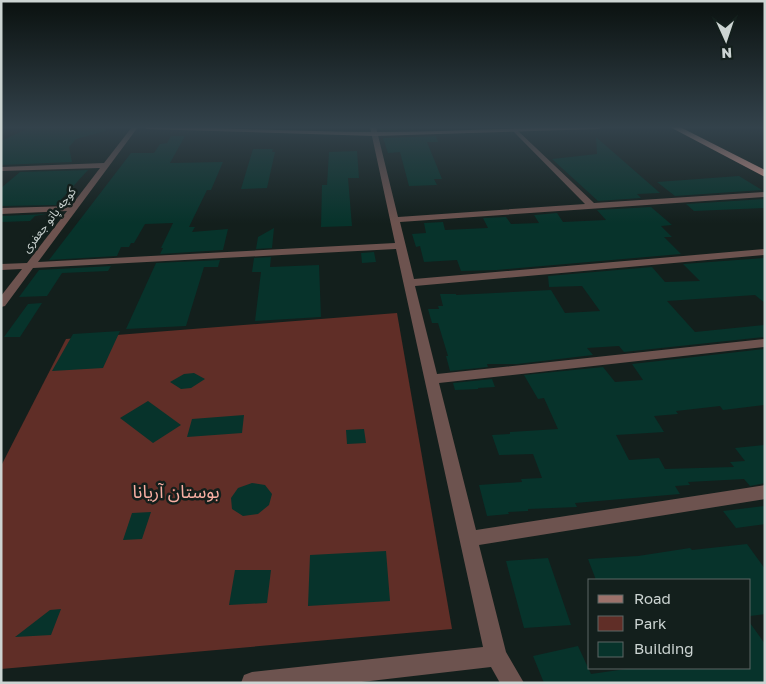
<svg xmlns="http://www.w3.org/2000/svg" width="766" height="684" viewBox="0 0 766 684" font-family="'Golos Text','Noto Sans Arabic',sans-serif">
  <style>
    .green { fill: #602e27 }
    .building { fill: #07332b }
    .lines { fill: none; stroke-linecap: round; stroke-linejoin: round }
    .street { fill: #6d534f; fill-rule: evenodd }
    .secondary { fill: #9c726b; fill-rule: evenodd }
    .highway { fill: #e19f94; fill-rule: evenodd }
    .labels { text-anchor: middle; stroke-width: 5; stroke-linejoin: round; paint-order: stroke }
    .far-street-label { font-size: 12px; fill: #ccd4d2; stroke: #131f1c }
    .near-park-label { font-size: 18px; fill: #f8afa3; stroke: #131f1c }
  </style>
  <rect width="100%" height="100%" fill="#131f1c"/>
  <path class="green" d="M397,313L452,629L1,669V466L66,339Z"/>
  <path class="building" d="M31,127H105L106,131L76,139L69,147L72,162L1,165V141Z
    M379,127H432L433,129L380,130Z
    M171,136H185L170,163L223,162L211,190H207L189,227H195L192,232L228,229L223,250L160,254L163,248H161L173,223L145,224L134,243H131L129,247H121L117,256L49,260L131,153H154L160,144L167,143Z
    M436,136L438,142H427L442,179H434L437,185L409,186L400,152L388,153L383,138Z
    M596,137L660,193L637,194L641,198L598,201L552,159L597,154Z
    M253,149H273L272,152H275L267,188L241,189Z
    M357,151L359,178H348L352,226L321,227L322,185H327L329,152Z
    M88,170L56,205L1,206V188L20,172Z
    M739,176L762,190L675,196L657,182Z
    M765,199V208L694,211L686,204Z
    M651,207L672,225L661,226L672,237H664L681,254L497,270L461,271L457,260L424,262L420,246L416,247L412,234L426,233L424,223L443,222L445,230L488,228L483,218L506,217L511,224L539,223L534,215L557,213L563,222L606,220L597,210Z
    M47,214L35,216L30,221L1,222V216Z
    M274,228L272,248L256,249L258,237Z
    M374,252L376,262L362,263L361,253Z
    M271,257L270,267L319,265L321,317L255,321L261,272H252L254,258Z
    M765,258V303L755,295L667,301L695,332L765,325V337L624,352L619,346L587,348L593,355L517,364H487L488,367L450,371L446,356H448L438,323H432L428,309H439L438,306H443L440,294H456V295L551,290L565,313L600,311L582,286L549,287L548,276L652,267L665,282L700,281L683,264Z
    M220,260L218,267H204L186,326L126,329L156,263Z
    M111,266L108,271L62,273L47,296L19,297L39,270Z
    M42,303L20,337H4L28,304Z
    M120,331L103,368L52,371L73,334Z
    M765,349V405L723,410L720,406L676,411L678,414L654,416L664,432L616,435L629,460L659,458L665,469L734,467L730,462L745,461L735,448L765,445V483L750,486L744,479L688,482L690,485L675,486L680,494L575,503L577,507L528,509V511L508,512L509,514L487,516L479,485L522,482L521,479L542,478L533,454L499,455L492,435L510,434V432L558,429L544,398L538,399L524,375L603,367L615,382L643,380L632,364Z
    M194,373L205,379L191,388L181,389L170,382L184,374Z
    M492,379L495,387L478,388V389L455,390L453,383Z
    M148,401L181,425L153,443L120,418Z
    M244,415L242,433L187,437L192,419Z
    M364,429L366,443L347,444L346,430Z
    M252,483L265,485L272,494L269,505L258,514L243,516L232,509L231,498L238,488Z
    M765,506V524L736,528L723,511Z
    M151,512L142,539L123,540L132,513Z
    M747,544L765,569V614L750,616V580H596L588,559L638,556L690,548L692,550Z
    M386,551L390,601L308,606L310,555Z
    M548,558L571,625L524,628L506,561Z
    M235,570H271L267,603L229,605Z
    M61,609L51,635L15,637L50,610Z
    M750,623L765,644V683H544L533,656L578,646L591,674L633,668H750Z"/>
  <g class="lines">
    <path class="street" d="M132,127H138L38,262L395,243L370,127H376L398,217L585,204L513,131V129L515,128L594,203L765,192V197L400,222L414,279L765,249V255L415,286L437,374L765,339V347L439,383L476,530L765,485V499L479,545L506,652L524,683H500L491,667L353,683H241L244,675L252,672L483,647L396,249L33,268L5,306L1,307V296L22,269L1,270V264L27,263L67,211L1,214V208L71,206L100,168L1,171V167L104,163Z"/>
    <path class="secondary" d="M144,127C221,127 298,132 375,132C451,132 526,127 602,127L599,129L375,136L147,129Z"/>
    <path class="highway" d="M670,127H680L765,170V177Z"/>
  </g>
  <linearGradient id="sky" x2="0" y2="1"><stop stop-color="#0a110f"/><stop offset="0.57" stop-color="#33424b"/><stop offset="1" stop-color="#33424b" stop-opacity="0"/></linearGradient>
  <rect width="766" height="223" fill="url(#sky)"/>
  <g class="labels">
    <g class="far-street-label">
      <text transform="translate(49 220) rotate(-52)" y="4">کوچه پاتو جعفری</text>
    </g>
    <g class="near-park-label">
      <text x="176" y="498">بوستان آریانا</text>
    </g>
  </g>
  <rect width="766" height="684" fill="none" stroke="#ccd4d2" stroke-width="5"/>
  <rect x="588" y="579" width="162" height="90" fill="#131f1c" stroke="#5d6765"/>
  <rect x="598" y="595" width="25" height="8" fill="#9c726b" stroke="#5d6765"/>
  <text x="634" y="604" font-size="15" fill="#ccd4d2">Road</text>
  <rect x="598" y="616" width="25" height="15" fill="#602e27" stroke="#5d6765"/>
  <text x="634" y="629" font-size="15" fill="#ccd4d2">Park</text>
  <rect x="598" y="642" width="25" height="15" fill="#07332b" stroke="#5d6765"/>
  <text x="634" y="654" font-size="15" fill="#ccd4d2">Building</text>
  <g transform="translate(726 40) rotate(177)" stroke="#131f1c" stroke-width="4" paint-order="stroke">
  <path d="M0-4L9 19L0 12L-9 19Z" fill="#ccd4d2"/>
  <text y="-8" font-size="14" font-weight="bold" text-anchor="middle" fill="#ccd4d2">N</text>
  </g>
</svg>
